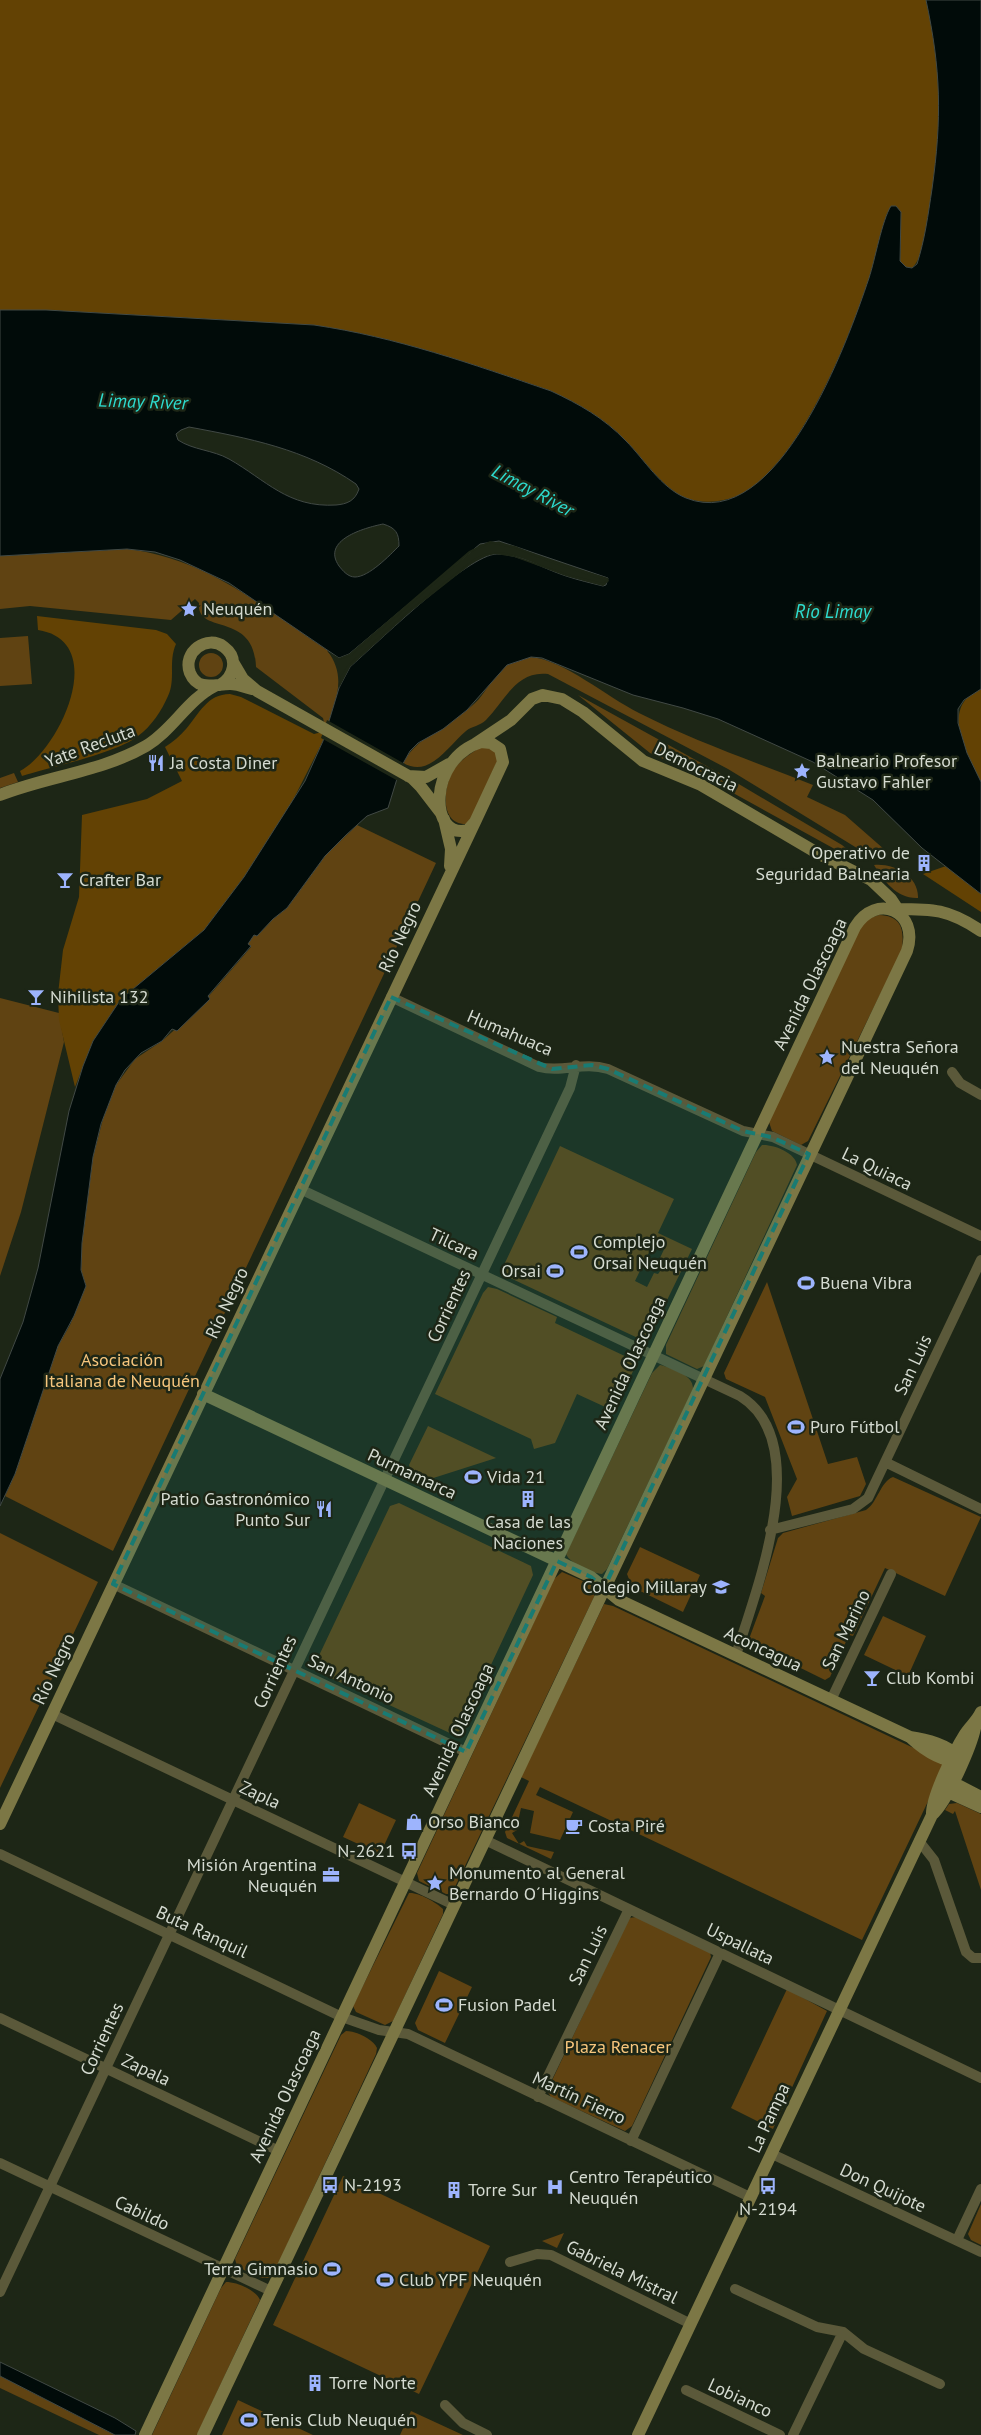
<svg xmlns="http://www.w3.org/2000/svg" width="981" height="2435" viewBox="0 0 981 2435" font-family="'PT Sans',sans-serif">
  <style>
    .green { fill: #604312; fill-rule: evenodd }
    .forest { fill: #634204 }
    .water { fill: #010b09; stroke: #414945; fill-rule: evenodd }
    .pier { fill: #1d2616 }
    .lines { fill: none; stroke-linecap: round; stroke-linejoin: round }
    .street { stroke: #5b593a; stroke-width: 10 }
    .secondary { stroke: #7c7745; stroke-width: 12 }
    .marked { fill: #197b73; fill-opacity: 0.2; stroke: #197b73; stroke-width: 4; stroke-dasharray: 10 6; stroke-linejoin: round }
    .labels { text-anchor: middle; stroke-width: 5; stroke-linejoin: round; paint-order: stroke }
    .poi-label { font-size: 18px; fill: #d5dbd1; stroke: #1d2616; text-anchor: start }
    .street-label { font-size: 18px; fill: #d5dbd1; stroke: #1d2616 }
    .park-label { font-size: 18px; fill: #f7c67d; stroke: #1d2616 }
    .water-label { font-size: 19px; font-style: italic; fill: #2ddccf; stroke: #1d2616 }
  </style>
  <rect width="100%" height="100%" fill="#1d2616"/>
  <path class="green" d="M127,549C206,558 264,607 327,650C348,678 335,701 326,731L323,718L256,667C254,610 196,636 199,603L195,599L171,620L30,606L0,609V556Z
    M28,636L32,684L0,686V638Z
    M199 665a12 12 0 1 1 24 0a12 12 0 1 1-24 0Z
    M531,657C564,660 607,697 639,713C694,741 755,762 813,785L807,797L845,815L885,850L877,853H865L728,769L548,674C516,670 505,701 486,720C480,726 472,726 466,731C447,747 430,778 403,763C418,734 456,724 479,699C488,688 494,675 506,666C513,661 522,659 531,657Z
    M578,695L732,780L842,845L862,861L842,853L704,777L650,753Z
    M481,747L494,749L499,757L472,818L466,824C438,824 444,784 454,769C462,759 470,754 481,747Z
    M14,773L18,782L0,788V778Z
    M357,825L436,863L113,1551L5,1496L15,1474L58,1346L70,1325L86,1286L81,1270L82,1243L93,1157L103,1119L116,1085L135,1059L162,1041L209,999L208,997L251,947L247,944L254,935L257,936L273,919L287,908L325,856Z
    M874,865C894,863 919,876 918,898C897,899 884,881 874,865Z
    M879,915C903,916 904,931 902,950L808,1141L801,1145L772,1131L769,1122L859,928L867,919Z
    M0,998L59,1013L64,1042L21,1212L0,1276Z
    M762,1145C773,1144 796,1153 797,1165L704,1366L697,1369L666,1354V1345L756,1152Z
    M560,1146L674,1199L658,1233L692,1249L649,1337L640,1339L506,1276L503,1267ZM656,1238L667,1243L660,1258L667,1262L658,1274L654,1273L647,1287L635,1281Z
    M767,1282L828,1464L857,1457L866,1484L860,1496L792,1516L787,1497L797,1479L765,1397L726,1379L724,1373Z
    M488,1287L497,1289L557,1317L555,1323L631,1359L635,1367L614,1411L577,1394L555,1443L534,1449L531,1439L435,1394L483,1293Z
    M660,1365C672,1368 694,1375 693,1389L607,1569L602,1574C593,1573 570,1564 566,1554L652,1373Z
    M428,1426L496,1458L424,1481L413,1476L409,1465Z
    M893,1477L981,1517L945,1596L885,1568L853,1636L849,1635L830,1677L825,1680L752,1644L749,1639L765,1596L761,1593L778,1538L783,1533L866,1510C878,1502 880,1482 893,1477Z
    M399,1503L531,1566L533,1575L460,1731L452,1734L320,1673L315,1664L390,1506Z
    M0,1533L98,1582L0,1788Z
    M640,1547L700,1575L683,1612L632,1587L627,1574Z
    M562,1572L590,1584L594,1588V1597L454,1889L450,1894H446L419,1881L417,1873L554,1579Z
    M604,1604L613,1606L937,1759L943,1765L942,1772L862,1940L540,1787L536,1795L573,1812L560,1840L530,1833L534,1811L521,1808L517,1826H515L517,1830L512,1833L519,1844L524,1841L527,1846L554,1852L551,1859L507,1838L505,1832L529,1781L521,1777Z
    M883,1616L926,1636L908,1676L864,1655Z
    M359,1803L396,1820L380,1854L343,1837Z
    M957,1803L981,1814V1890L955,1811L953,1814L945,1810L949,1804Z
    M409,1893C418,1892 436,1902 443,1909V1914L393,2021L385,2025L356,2012L353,2006Z
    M636,1917L710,1952L711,1957L632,2126L625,2131L551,2097L547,2091L629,1918Z
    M439,1971L472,1987L445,2043L418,2030L415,2023Z
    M787,1989L827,2011L773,2129L731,2108Z
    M346,2031C356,2031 373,2039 377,2048L376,2054L273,2275C264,2284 247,2271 237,2266L235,2259L341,2035Z
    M343,2176L490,2246L419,2394L273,2325Z
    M981,2204V2245L971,2240L968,2234Z
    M564,2233L557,2248L542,2241Z
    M226,2282C237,2282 256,2290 260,2300L197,2435H152L221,2288Z
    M0,2376L115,2435H99L0,2388Z
    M238,2400L313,2435H222Z
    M411,2411L463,2435H400Z"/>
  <path class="forest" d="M0,0H926C932,25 937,50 939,75C941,108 934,250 912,268L905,267L900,261L901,212L887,213C874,285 814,437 758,484C740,499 709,507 686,498C661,487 644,459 626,441C604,418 579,404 551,391C472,364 396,337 314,325L46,310H0Z
    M37,616L156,630L167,634L176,644C168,662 176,679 168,696C162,710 151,727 138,736C117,753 51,767 22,776L20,771C60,750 110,641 38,630Z
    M981,689V782C965,754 940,705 981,689Z
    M230,694L241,697L314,734L326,731L323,741L291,804L244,877L204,930L121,999L93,1041L75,1087L59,1020L58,994L63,950L79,897L82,815L147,799L182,781L165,747C173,742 180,736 186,729C199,714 207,694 230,694Z
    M946,866L981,894V912L923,874Z"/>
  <path class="water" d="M926,0H981V689L964,700L958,709V723L967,753L981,782V894L922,848L873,800L813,762L718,719L683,708L633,695L542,658L531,657L507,665L467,710L443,729L418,743L410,751L400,769L388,808L367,816L346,835L325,856L287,908L273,919L257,936L254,935L248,944L251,946L208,996L210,999L177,1031L172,1029L162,1041L141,1053L125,1070L116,1085L101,1124L93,1157L82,1243L81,1270L86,1286L74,1316L58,1346L15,1474L0,1506V1379L23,1322L38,1268L69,1111L83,1066L93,1041L121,999L204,930L244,877L305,781L323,741L339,688L350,667C375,645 468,554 497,554C520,554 544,569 566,576C578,580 591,583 603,586L606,585L608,578L499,541L480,544L349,654L339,658L229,583L180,560L155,552L127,549L0,556V310H46L314,325C396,337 472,364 551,391C579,404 604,418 626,441C644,459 661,488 686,498C778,535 848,341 869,278C875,260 882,220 891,206H896L901,212L900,261L906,267L912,268L917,264C925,239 928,215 932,189C942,118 941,70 926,0ZM189,427C248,438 306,449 356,484L359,489C355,501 347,504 336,505C288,508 266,480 229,459C213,450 193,450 178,440L176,434L181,430ZM383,524C396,528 399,533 399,546C390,555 369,577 355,577C348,577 343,571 339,566C321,540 364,528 383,524Z
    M0,2362L115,2418L136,2431L135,2435H115L2,2377L0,2376Z"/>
  <path class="pier" d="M490,541L515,546L552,561L608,578L609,581L603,586L566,576L514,557L495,554L485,556L475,561L409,613L350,667L339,688L341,676L348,665L408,611L474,559L484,554L504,552L567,574L603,583L606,581L552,563L514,548L490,543L470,553L351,656L338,660L333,657L327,651L339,658L349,654L469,551Z
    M327,720L405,764L398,781L321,738Z"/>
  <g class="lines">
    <path class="street" d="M391,997L539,1067C563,1073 583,1061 608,1069L743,1131L773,1137L981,1236
      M952,1072L960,1083L981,1095
      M300,1189L740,1396C815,1442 756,1590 736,1655
      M885,1462L981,1509
      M770,1530L853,1509L868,1498L981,1260
      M113,1584L466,1752
      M831,1700L891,1574
      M52,1714L454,1905
      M485,1840L981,2078
      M919,1841L934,1860L966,1952L973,1958H981
      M0,1854L342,2017L379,2030L408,2034L750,2197
      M0,2018L279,2151
      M538,2097L629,1909
      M631,2141L720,1953
      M772,2154L981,2252
      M0,2163L271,2291
      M957,2240L981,2189
      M510,2262L537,2254L551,2255L691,2324
      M735,2289L817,2327L843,2332L864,2349L940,2384
      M0,2292L570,1088L576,1065
      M686,2390L780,2435
      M445,2405L463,2423L487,2435
      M793,2435L843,2332"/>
    <path class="secondary" d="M233,662L243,679L257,691L412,778L421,787L441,813
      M220,685C234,677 239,658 224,647C207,634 182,652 190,673C198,692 215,684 230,684C237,684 245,687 252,689
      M481,742L491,743L500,749L503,762L475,822L468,830C429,841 427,759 481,742Z
      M475,744L511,720L532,699L543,695L562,699L583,712L643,761L701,785L819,854L871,880L891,899L901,914
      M408,776L426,777L449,764
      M0,795C48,776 101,772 146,746C173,730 187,700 215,686
      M444,819L451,849L450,866
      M892,909C931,909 947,908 981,931
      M203,1394L591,1577L619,1600L910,1737C924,1750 943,1762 962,1762
      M910,1737C926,1739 949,1745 960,1758
      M944,1783L952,1782L981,1797
      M943,1785L948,1792L981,1807
      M932,1815C931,1797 955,1750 965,1734C970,1726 977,1721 981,1712
      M0,1824L475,822
      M145,2435L855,927C876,892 920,911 907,951L203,2435
      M638,2435L932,1815C947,1802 974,1742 976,1722"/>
  </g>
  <path class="marked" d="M391,997L552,1069L592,1065L608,1069L743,1131L771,1137L809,1154L604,1588L591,1577L557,1561L466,1752L113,1584Z"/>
  <defs>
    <g id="sight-bare" transform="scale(1.35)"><path d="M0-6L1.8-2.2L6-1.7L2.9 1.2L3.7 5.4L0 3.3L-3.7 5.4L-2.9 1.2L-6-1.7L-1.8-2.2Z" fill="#9db4fd" stroke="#1d2616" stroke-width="2.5" paint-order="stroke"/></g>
    <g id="restaurant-bare" transform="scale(1.35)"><path d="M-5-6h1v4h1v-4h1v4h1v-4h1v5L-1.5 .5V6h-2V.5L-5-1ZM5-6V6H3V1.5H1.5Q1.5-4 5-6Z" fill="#9db4fd" stroke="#1d2616" stroke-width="2.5" paint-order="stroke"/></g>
    <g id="building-bare" transform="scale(1.35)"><path d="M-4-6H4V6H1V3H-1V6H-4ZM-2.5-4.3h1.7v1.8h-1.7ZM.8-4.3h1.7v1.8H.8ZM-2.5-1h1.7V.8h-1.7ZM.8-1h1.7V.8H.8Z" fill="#9db4fd" stroke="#1d2616" stroke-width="2.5" paint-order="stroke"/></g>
    <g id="bar-bare" transform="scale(1.35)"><path d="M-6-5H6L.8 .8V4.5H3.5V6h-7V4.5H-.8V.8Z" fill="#9db4fd" stroke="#1d2616" stroke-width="2.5" paint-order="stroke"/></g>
    <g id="stadium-bare" transform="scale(1.35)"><path d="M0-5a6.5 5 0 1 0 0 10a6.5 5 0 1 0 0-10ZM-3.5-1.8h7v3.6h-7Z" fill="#9db4fd" stroke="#1d2616" stroke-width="2.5" paint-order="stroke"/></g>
    <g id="school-bare" transform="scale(1.35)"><path d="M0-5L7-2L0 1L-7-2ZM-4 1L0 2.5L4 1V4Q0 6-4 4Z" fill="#9db4fd" stroke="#1d2616" stroke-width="2.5" paint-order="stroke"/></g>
    <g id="shop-bare" transform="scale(1.35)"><path d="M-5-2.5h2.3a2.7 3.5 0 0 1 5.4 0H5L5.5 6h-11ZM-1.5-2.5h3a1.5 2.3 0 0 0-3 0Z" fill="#9db4fd" stroke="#1d2616" stroke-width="2.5" paint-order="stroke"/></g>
    <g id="cafe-bare" transform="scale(1.35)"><path d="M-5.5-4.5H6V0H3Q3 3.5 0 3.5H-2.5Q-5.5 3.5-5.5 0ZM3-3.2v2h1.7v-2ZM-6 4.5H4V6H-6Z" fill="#9db4fd" stroke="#1d2616" stroke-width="2.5" paint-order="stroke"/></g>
    <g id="bus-bare" transform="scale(1.35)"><path d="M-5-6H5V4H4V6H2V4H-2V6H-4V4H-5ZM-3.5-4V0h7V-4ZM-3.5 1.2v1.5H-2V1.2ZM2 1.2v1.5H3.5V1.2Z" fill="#9db4fd" stroke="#1d2616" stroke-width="2.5" paint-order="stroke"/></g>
    <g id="office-bare" transform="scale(1.35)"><path d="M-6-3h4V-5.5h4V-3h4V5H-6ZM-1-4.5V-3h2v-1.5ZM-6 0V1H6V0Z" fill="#9db4fd" stroke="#1d2616" stroke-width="2.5" paint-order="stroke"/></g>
    <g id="hospital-bare" transform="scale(1.35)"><path d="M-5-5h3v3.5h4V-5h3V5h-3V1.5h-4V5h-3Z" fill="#9db4fd" stroke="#1d2616" stroke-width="2.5" paint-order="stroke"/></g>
  </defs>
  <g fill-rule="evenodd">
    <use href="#sight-bare" x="189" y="609"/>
    <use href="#restaurant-bare" x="156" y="763"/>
    <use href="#sight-bare" x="802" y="771"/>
    <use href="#building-bare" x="924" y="863"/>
    <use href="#bar-bare" x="65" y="880"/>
    <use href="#bar-bare" x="36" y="997"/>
    <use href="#sight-bare" x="827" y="1057"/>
    <use href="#stadium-bare" x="579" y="1252"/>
    <use href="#stadium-bare" x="555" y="1271"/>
    <use href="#stadium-bare" x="806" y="1283"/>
    <use href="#stadium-bare" x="796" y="1427"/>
    <use href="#stadium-bare" x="473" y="1477"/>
    <use href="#building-bare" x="528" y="1499"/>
    <use href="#restaurant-bare" x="324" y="1509"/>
    <use href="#school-bare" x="721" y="1587"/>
    <use href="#bar-bare" x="872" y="1678"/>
    <use href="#shop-bare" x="414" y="1822"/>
    <use href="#cafe-bare" x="574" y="1826"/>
    <use href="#bus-bare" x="409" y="1851"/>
    <use href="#office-bare" x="331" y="1875"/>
    <use href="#sight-bare" x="435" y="1883"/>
    <use href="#stadium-bare" x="444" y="2005"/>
    <use href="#bus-bare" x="330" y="2185"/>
    <use href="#bus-bare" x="768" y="2186"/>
    <use href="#hospital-bare" x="555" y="2187"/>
    <use href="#building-bare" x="454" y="2190"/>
    <use href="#stadium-bare" x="332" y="2269"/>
    <use href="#stadium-bare" x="385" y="2280"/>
    <use href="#building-bare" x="315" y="2383"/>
    <use href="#stadium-bare" x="249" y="2420"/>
  </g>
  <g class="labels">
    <g class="poi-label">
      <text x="203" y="615">Neuquén</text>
      <text x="816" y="767">Balneario Profesor<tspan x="816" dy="21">Gustavo Fahler</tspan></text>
      <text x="170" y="769">Ja Costa Diner</text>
      <text x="910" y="859" text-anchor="end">Operativo de<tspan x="910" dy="21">Seguridad Balnearia</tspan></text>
      <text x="79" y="886">Crafter Bar</text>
      <text x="50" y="1003">Nihilista 132</text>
      <text x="841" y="1053">Nuestra Señora<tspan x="841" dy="21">del Neuquén</tspan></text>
      <text x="593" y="1248">Complejo<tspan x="593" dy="21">Orsai Neuquén</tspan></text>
      <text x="541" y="1277" text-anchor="end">Orsai</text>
      <text x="820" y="1289">Buena Vibra</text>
      <text x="810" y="1433">Puro Fútbol</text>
      <text x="487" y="1483">Vida 21</text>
      <text x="310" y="1505" text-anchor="end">Patio Gastronómico<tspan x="310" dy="21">Punto Sur</tspan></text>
      <text x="528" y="1528" text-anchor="middle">Casa de las<tspan x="528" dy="21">Naciones</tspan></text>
      <text x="707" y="1593" text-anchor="end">Colegio Millaray</text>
      <text x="886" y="1684">Club Kombi</text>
      <text x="428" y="1828">Orso Bianco</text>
      <text x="588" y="1832">Costa Piré</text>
      <text x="395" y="1857" text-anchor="end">N-2621</text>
      <text x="317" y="1871" text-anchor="end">Misión Argentina<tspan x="317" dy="21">Neuquén</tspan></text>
      <text x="449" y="1879">Monumento al General<tspan x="449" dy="21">Bernardo O´Higgins</tspan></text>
      <text x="458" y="2011">Fusion Padel</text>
      <text x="569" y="2183">Centro Terapéutico<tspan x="569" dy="21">Neuquén</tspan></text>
      <text x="344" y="2191">N-2193</text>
      <text x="468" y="2196">Torre Sur</text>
      <text x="768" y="2215" text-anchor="middle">N-2194</text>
      <text x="318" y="2275" text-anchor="end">Terra Gimnasio</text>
      <text x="399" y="2286">Club YPF Neuquén</text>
      <text x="329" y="2389">Torre Norte</text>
      <text x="263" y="2426">Tenis Club Neuquén</text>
    </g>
    <g class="street-label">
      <text transform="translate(90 746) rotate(-20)" y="6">Yate Recluta</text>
      <text transform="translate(696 767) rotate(26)" y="6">Democracia</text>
      <text transform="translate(400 937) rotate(-65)" y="6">Río Negro</text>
      <text transform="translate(810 984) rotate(-64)" y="6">Avenida Olascoaga</text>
      <text transform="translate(510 1033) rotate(23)" y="6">Humahuaca</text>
      <text transform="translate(877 1169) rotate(26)" y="6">La Quiaca</text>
      <text transform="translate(454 1244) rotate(25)" y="6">Tilcara</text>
      <text transform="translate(227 1303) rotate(-65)" y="6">Río Negro</text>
      <text transform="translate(449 1306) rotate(-65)" y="6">Corrientes</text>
      <text transform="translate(630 1363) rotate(-65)" y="6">Avenida Olascoaga</text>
      <text transform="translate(913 1365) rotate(-65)" y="6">San Luis</text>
      <text transform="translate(412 1474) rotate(25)" y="6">Purmamarca</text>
      <text transform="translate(846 1630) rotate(-64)" y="6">San Marino</text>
      <text transform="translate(763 1649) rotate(25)" y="6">Aconcagua</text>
      <text transform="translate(54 1669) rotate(-65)" y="6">Río Negro</text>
      <text transform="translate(275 1672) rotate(-65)" y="6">Corrientes</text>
      <text transform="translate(351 1679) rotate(25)" y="6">San Antonio</text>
      <text transform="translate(458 1730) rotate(-65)" y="6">Avenida Olascoaga</text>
      <text transform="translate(260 1795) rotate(25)" y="6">Zapla</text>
      <text transform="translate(202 1932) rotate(25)" y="6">Buta Ranquil</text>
      <text transform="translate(740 1944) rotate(26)" y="6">Uspallata</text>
      <text transform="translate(588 1955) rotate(-64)" y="6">San Luis</text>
      <text transform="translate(102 2039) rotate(-65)" y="6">Corrientes</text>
      <text transform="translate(146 2070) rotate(25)" y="6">Zapala</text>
      <text transform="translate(285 2096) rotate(-65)" y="6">Avenida Olascoaga</text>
      <text transform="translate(579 2098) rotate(25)" y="6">Martín Fierro</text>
      <text transform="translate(769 2118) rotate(-65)" y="6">La Pampa</text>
      <text transform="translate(883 2188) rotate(25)" y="6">Don Quijote</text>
      <text transform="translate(142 2213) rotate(25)" y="6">Cabildo</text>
      <text transform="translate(622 2272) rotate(26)" y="6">Gabriela Mistral</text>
      <text transform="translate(740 2398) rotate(25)" y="6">Lobianco</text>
    </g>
    <g class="park-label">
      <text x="122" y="1366">Asociación<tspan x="122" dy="21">Italiana de Neuquén</tspan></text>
      <text x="618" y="2053">Plaza Renacer</text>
    </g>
    <g class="water-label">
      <text transform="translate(143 401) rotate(2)" y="7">Limay River</text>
      <text transform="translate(533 490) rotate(28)" y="7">Limay River</text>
      <text x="833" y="618">Río Limay</text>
    </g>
  </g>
</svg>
